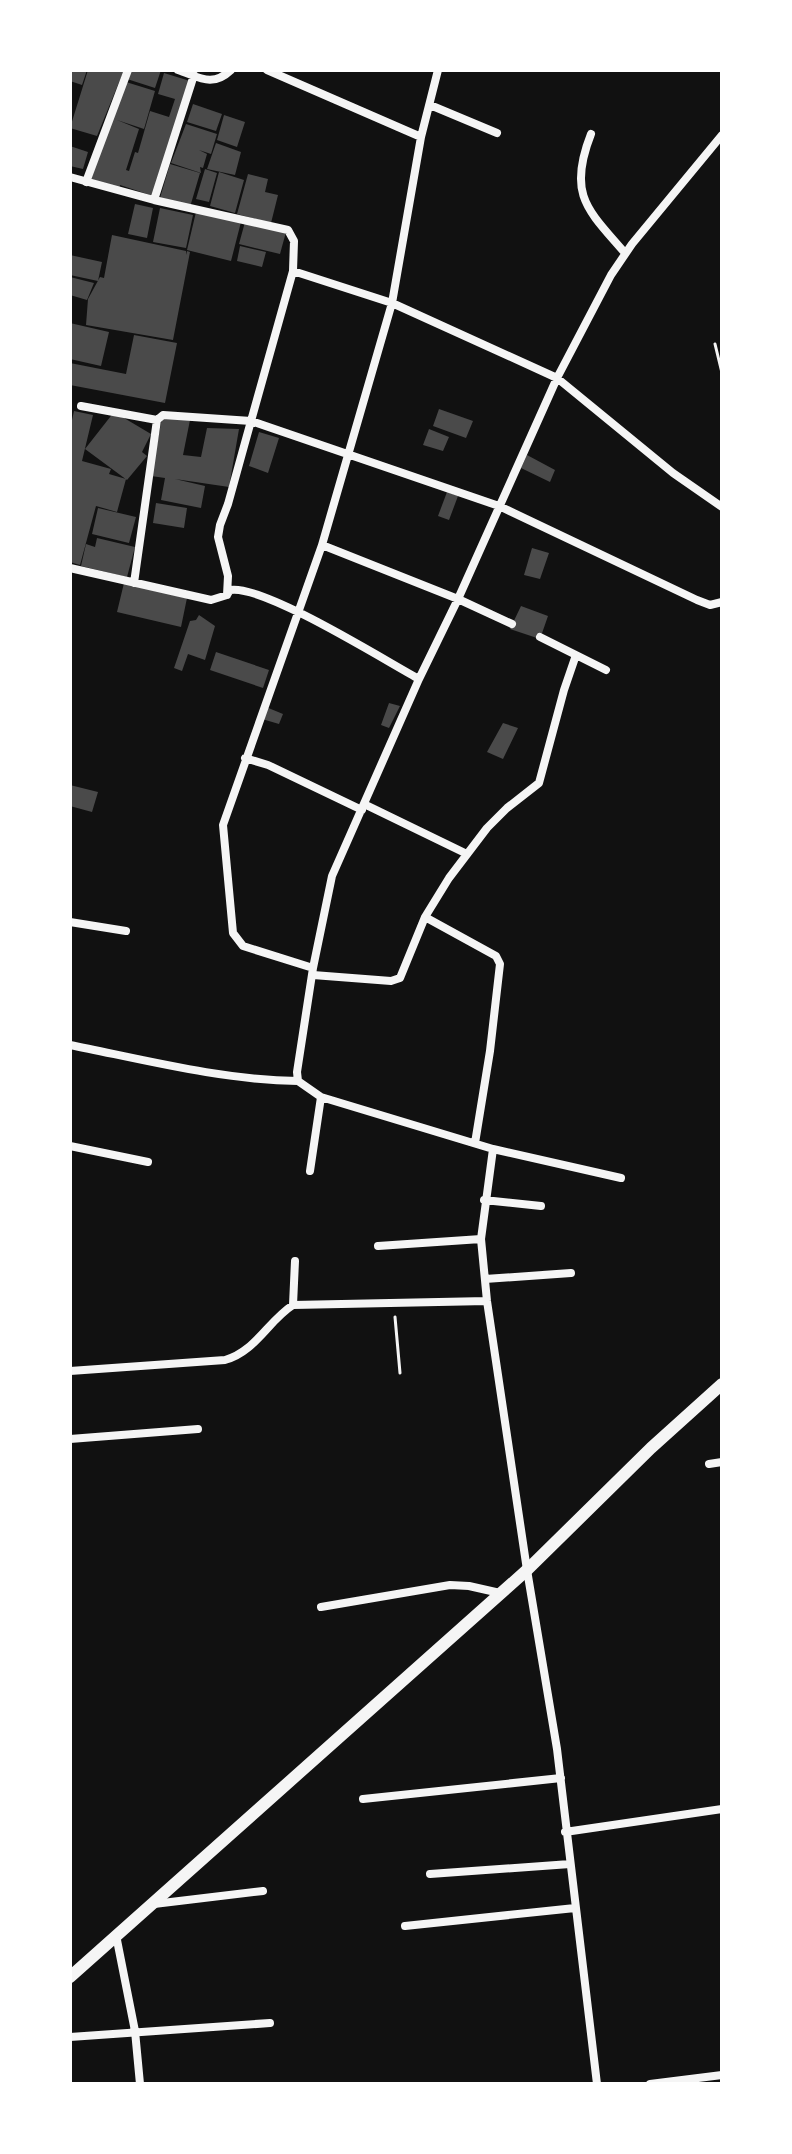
<svg xmlns="http://www.w3.org/2000/svg" width="792" height="2154" viewBox="0 0 792 2154" font-family="'Fira Sans',sans-serif">
  <style>
    .building { fill: #4a4a4a }
    .lines { fill: none; stroke-linecap: round; stroke-linejoin: round }
    .path { stroke: #f5f5f5; stroke-width: 3 }
    .minor { stroke: #f5f5f5; stroke-width: 8 }
    .secondary { stroke: #f5f5f5; stroke-width: 12 }
  </style>
  <rect width="100%" height="100%" fill="#111"/>
  <path class="building" d="M70,70H87L82,85L70,81Z
    M88,70H124L97,136L70,128Z
    M130,70H161L155,88L127,79Z
    M164,73L190,81L153,196L120,185L119,190L90,180L126,82L155,91L144,129L117,120L139,129L126,170L129,171L135,152L138,153L150,111L169,117L175,99L158,94Z
    M193,104L222,114L216,131L187,122Z
    M224,115L245,122L237,147L217,140Z
    M186,124L217,134L211,154L199,150L207,154L203,168L200,167L201,173L171,163Z
    M216,143L241,152L235,175L207,169Z
    M70,146L88,152L83,169L70,166Z
    M170,164L200,173L190,207L160,198Z
    M205,169L217,173L209,202L196,199Z
    M219,172L244,180L235,213L210,206Z
    M248,174L268,179L265,192L278,195L271,223L237,214Z
    M135,204L153,208L147,238L128,234Z
    M160,208L193,215L186,248L153,242Z
    M196,212L241,222L231,261L187,250Z
    M245,222L286,232L280,254L239,244Z
    M112,235L186,251V255L187,251L190,252L173,340L86,325L88,299L100,277L104,278Z
    M240,246L266,252L262,267L237,261Z
    M70,255L102,262L98,281L70,275Z
    M70,277L94,283L87,300L70,295Z
    M70,323L109,332L101,366L70,359Z
    M134,335L177,343L165,403L70,385V363L126,374Z
    M439,409L473,421L466,438L433,426Z
    M74,411L93,415L82,461L111,469L109,474L126,479L117,512L96,506L80,565L70,562V429Z
    M114,412L151,434L142,452L147,456L127,480L85,449Z
    M162,418L190,420L183,455L201,457L207,428L239,429L229,487L175,479L205,486L201,508L161,500L165,478L151,476Z
    M429,429L449,437L443,451L423,445Z
    M259,432L279,438L268,473L249,466Z
    M527,455L555,470L550,482L521,468Z
    M447,492L458,496L449,520L438,516Z
    M156,503L187,508L184,528L153,523Z
    M98,508L136,517L129,543L92,534Z
    M97,538L135,547L127,577L81,566L86,544L95,547Z
    M532,548L549,553L540,579L524,575Z
    M124,583L187,598L181,627L117,612Z
    M521,606L548,616L540,639L510,629Z
    M199,615L215,626L205,660L188,654L182,671L174,668L190,621L196,620Z
    M216,652L269,670L263,688L210,670Z
    M389,703L400,706L389,728L381,725Z
    M266,707L283,714L279,724L262,719Z
    M503,723L518,728L503,759L487,752Z
    M70,785L98,792L92,812L70,806Z"/>
  <g class="lines">
    <path class="path" d="M715,344L722,373
      M395,1317L400,1373"/>
    <path class="minor" d="M178,70C199,77 212,88 231,70
      M267,70L421,137
      M430,105L497,133
      M591,134C567,195 588,210 625,253
      M70,177L154,200L288,230L294,241L293,271
      M86,182L128,70
      M154,200L194,75
      M81,406L157,420
      M722,507L673,473L557,378L392,303L293,271L251,421L499,506L697,600L710,605L722,602
      M322,545L458,599L512,624
      M70,568L211,600L227,595L230,590C263,584 384,660 419,679
      M134,583L157,420L163,415L251,421L228,504L220,525L218,537L228,576L227,595
      M540,637L606,670
      M245,758L268,765L362,810
      M364,804L467,854
      M425,917L496,956L500,964L490,1051L475,1143
      M70,922L126,931
      M313,968L243,946L233,933L223,825L322,545L392,303L421,137L438,70
      M313,975L391,981L400,978L425,917L449,878L487,828L507,808L539,783L564,690L576,655
      M70,1045C145,1060 222,1080 298,1081
      M70,1146L148,1162
      M493,1149L621,1178
      M310,1171L321,1097
      M484,1200L541,1206
      M378,1246L481,1239
      M485,1279L571,1273
      M293,1305L295,1261
      M70,1371L225,1360C255,1352 268,1321 293,1305L487,1301
      M70,1439L198,1429
      M709,1464L722,1462
      M321,1607L450,1585L469,1586L500,1593
      M363,1799L561,1778
      M565,1832L722,1809
      M430,1874L570,1864
      M154,1904L263,1891
      M405,1926L575,1908
      M116,1935L135,2031L140,2084
      M70,2037L270,2023
      M597,2084L557,1749L527,1570L487,1301L481,1239L493,1149L321,1097L298,1081L297,1072L313,968L332,876L419,679L458,599L557,378L611,275L632,244L722,135
      M650,2084L722,2075"/>
    <path class="secondary" d="M70,1977L527,1570L651,1448L722,1384"/>
  </g>
  <rect width="792" height="2154" fill="none" stroke="#ffffff" stroke-width="144"/>
</svg>
